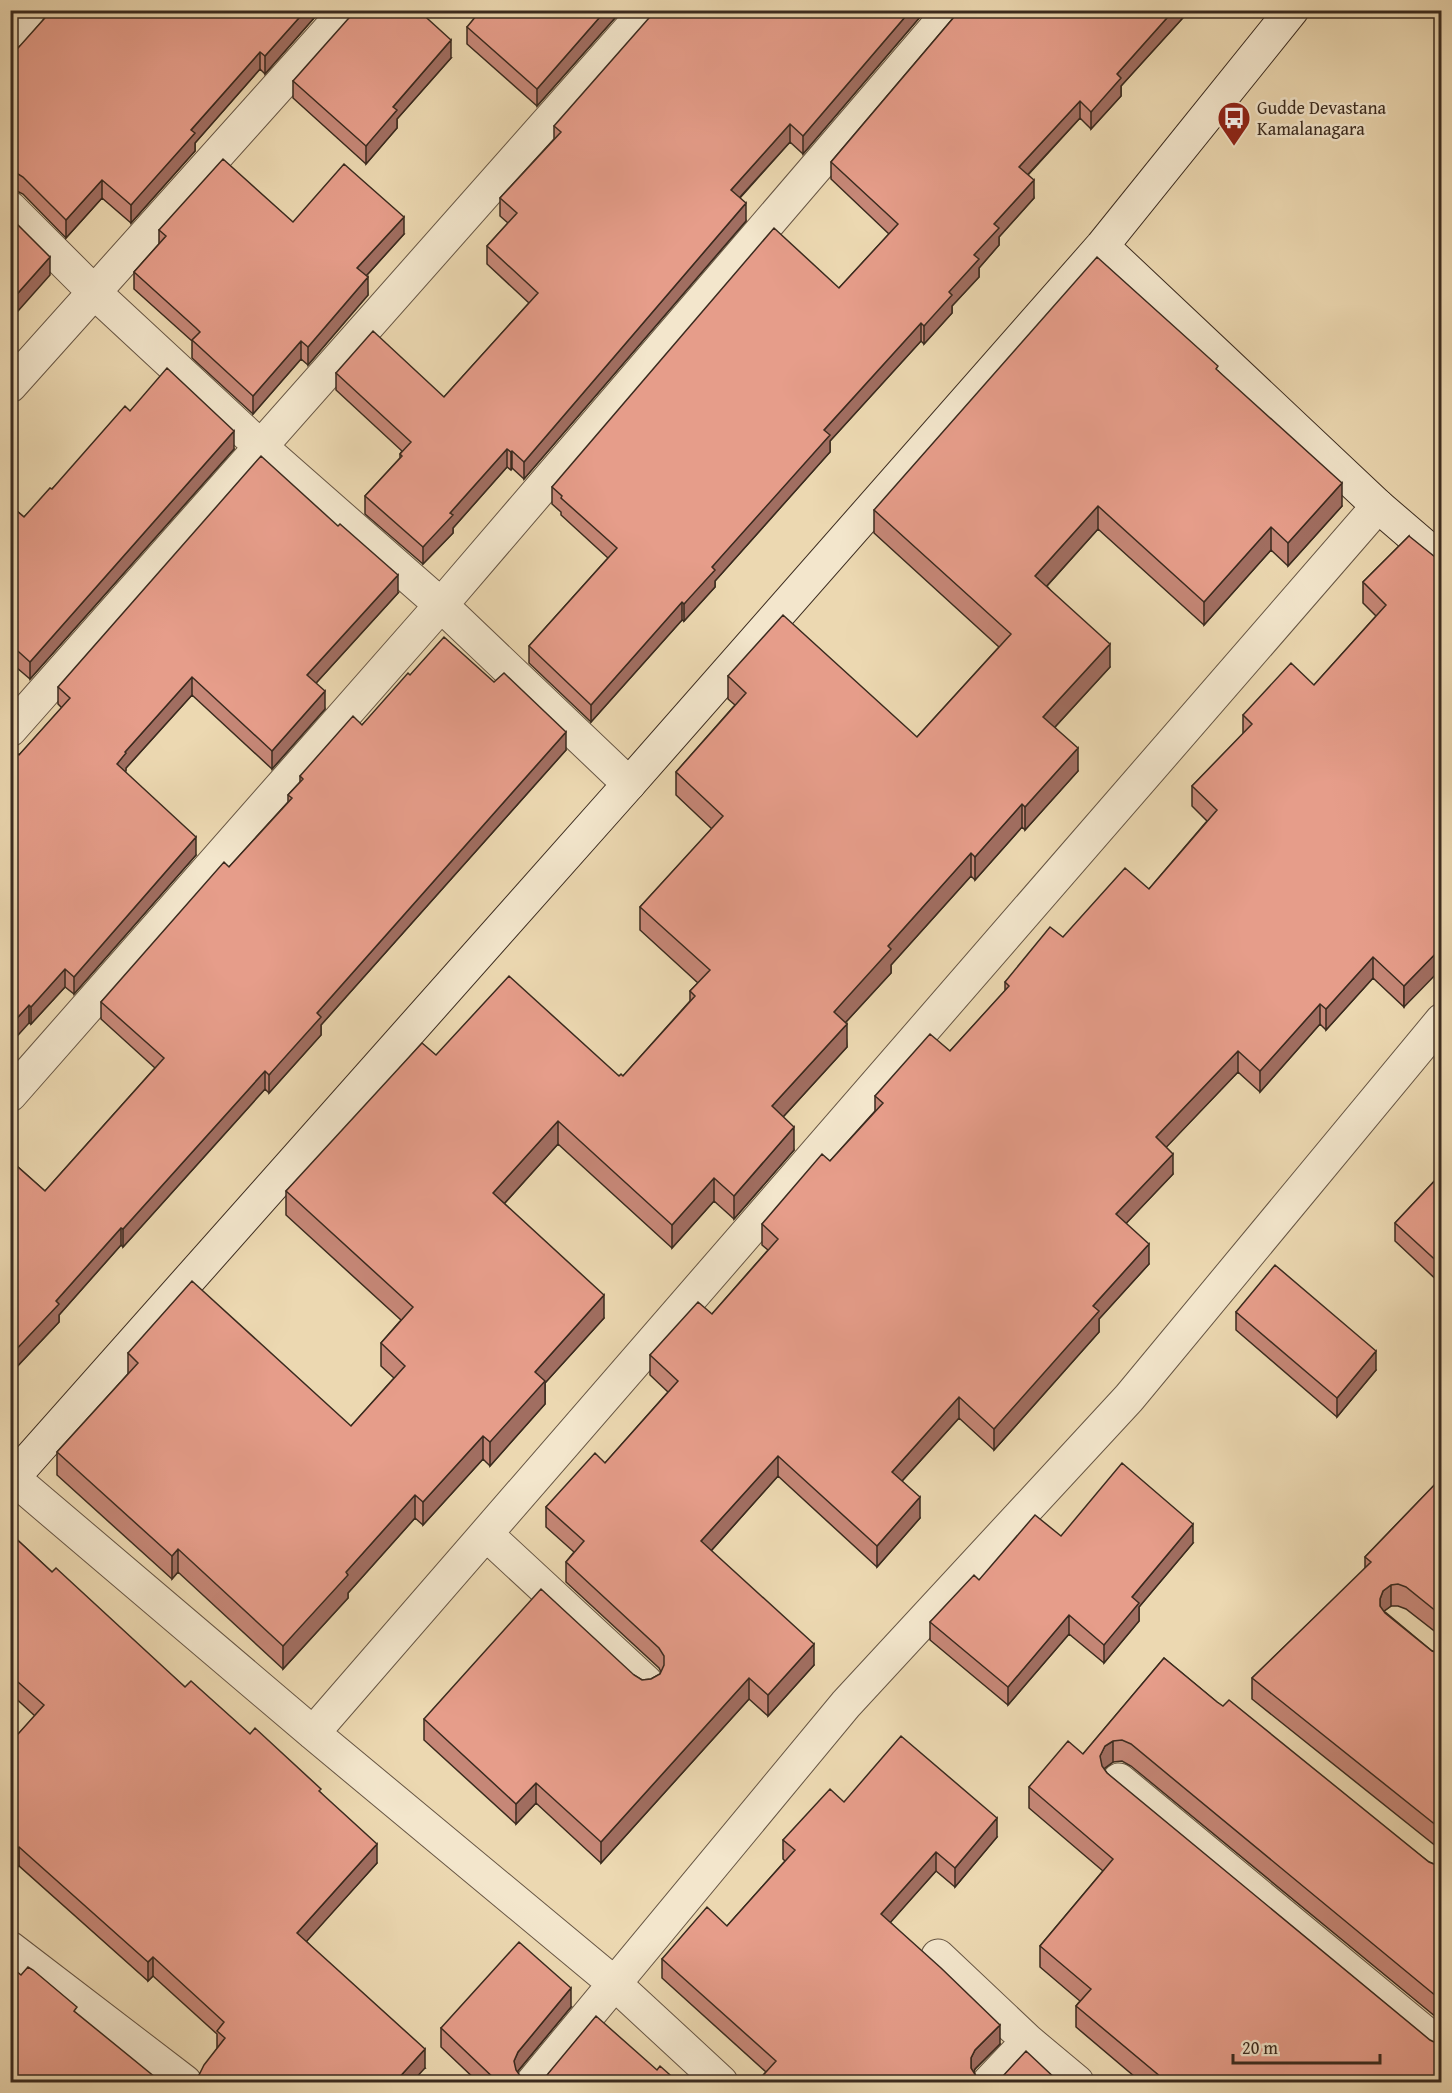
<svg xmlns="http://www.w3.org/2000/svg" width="1452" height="2093" viewBox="0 0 1452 2093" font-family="'Gentium Book Plus',serif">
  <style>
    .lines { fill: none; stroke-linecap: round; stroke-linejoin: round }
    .street-casing { stroke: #675644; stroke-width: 35 }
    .secondary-casing { stroke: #3b2b1f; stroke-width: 35 }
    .street { stroke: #f3e6cc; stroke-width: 33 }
    .secondary { stroke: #f3e6cc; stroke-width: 33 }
    .wall { fill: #c68777; stroke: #3b2b1f; stroke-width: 1.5 }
    .shaded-wall { fill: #a16e61; stroke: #3b2b1f; stroke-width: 1.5 }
    .building { fill: #e69d8a; stroke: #3b2b1f; stroke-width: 1.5 }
    .labels { text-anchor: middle; stroke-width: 5; stroke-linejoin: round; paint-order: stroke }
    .poi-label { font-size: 18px; fill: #3b2b1f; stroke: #f3e6cc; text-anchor: start }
  </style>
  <rect width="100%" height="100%" fill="#ecd8b1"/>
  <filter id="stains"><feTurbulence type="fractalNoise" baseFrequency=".00333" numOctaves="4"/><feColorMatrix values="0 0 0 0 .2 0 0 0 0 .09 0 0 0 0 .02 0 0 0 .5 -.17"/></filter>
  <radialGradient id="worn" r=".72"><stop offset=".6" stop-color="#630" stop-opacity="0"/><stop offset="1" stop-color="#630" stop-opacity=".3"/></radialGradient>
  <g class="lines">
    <g class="street-casing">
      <path id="street" d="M10,32L29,10
        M10,208L94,292L261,447L441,605L629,784
        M10,386L347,10
        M10,730L647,10
        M10,1095L441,605L951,10
        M13,1478L313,1733L615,1984L721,2082
        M486,1534L646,1682
        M313,1733L1378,506
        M1119,1780L1442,2047
        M10,1948L185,2082
        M938,1956L1028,2041
        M533,2082L846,1704L1129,1398L1442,1020
        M989,2082L1028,2041L1077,2082"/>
    </g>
    <g class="secondary-casing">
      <path id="secondary" d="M1102,246L1378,506L1442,561
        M10,1481L629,784L1102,246L1292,10"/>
    </g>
    <use href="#street" class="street"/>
    <use href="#secondary" class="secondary"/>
  </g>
  <path class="wall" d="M321,10L265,74L260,69L195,143V151L131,223L102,198L66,238L23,194L15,190H10V57Z
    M622,10L537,106L467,44V27Z
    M926,10L803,154L790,142L740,198L746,221L524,479L512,468L511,470L507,467L453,528V533L423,564L365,514V496L400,458V454L402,451L336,390V373L444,397L529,303L487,264V246L508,223L500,216V198L554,139V126Z
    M960,10H1190L1121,86V96L1091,129L1080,118L1028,175L1034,198L999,237V245L979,268V277L952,306V313L924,344L921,341L830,441V452L715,581V587L684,621L682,620L591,722L529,663V646L608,558L561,515V512L552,504V487L839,288L889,234L831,179V162Z
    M451,58L397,119V128L366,164L293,98V81Z
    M293,222L404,234L366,276L368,295L308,365L301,359L253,414L192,358V341L134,289V272L159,244V230Z
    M1218,371L1342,506L1288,566L1271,550L1204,625L1098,529L1047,586L1110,667L1055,727L1078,771L1025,830L1022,827L975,880L971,876L891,965V973L845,1023L847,1047L783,1117L794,1150L734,1219L714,1201L672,1248L558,1144L504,1204L604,1318L545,1383V1404L490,1466L483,1459L423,1525L415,1518L348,1593V1598L283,1669L178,1572L172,1579L57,1475V1452L128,1374V1353L351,1426L394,1378L381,1366V1343L401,1320L286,1215V1191L436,1055L623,1076L690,1001V991L698,983L640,930V907L712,829L676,795V772L735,705L728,699V676L917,737L999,647L874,533V510Z
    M130,411L234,449L30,679L10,662V505L24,517Z
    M1409,536L1404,1007L1373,978L1326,1030L1320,1024L1260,1092L1238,1072L1166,1147L1173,1174L1126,1223L1149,1264L1099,1319V1332L994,1450L959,1418L902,1481L920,1518L877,1567L778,1476L711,1551L814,1665L768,1716L749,1699L601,1863L536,1803L516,1824L424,1740V1719L634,1675L642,1680L651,1679L660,1674L661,1672L659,1668L566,1582V1562L574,1552L546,1527V1507L605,1463L668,1392L650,1375V1355L712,1314L768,1250L762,1245V1224L830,1161L875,1111V1096L950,1051L1005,991V982L1063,937L1149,889L1207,821L1192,806V786L1243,734V715L1314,685L1376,616L1363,603V582Z
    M398,593L316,683L325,709L272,769L192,695L126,768L125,772L196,855L74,994L65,987L31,1024L29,1023L19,755L62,708L58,704V687Z
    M410,675L566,750L321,1025V1035L269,1093L265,1089L123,1247L121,1245L59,1315V1322L10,1374V1160L45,1191L155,1068L101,1019V1002L229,867L288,802V795L300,782V776L362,725Z
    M1442,1173V1285L1395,1241V1223Z
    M1236,1312L1376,1370L1337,1417L1236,1330Z
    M1442,1477V1637L1406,1609L1398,1606H1391L1384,1611L1432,1651L1442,1654V1851L1252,1699V1678L1365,1569V1557Z
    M10,1533L52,1572L185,1687L250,1734L321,1793L377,1863L306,1941L425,2068L199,2075L217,2049V2034L153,1976L148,1981L19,1866L17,1867L10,1861V1743L35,1716L10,1693Z
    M1061,1536L1193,1543L1139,1607V1621L1104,1663L1069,1634L1008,1705L930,1640V1622L979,1580Z
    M1164,1658L1217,1702L1429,1862L1436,1865L1442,1864V2022L1131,1766L1122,1761L1113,1762L1105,1768L1104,1769L1107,1773L1442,2082H1141L1076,2027V2006L1080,2001L1040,1967V1946L1103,1871L1029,1808V1787L1083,1754Z
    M844,1802L997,1837L955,1887L936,1871L890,1922L1000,2044L975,2069L974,2072L976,2076L984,2081L757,2082L766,2072L662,1978V1959L727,1926L785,1861L783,1859V1840Z
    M571,2007L518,2071L517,2073L521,2077L530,2082L657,2070L678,2082H478L441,2047V2028Z"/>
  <path class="shaded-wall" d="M306,10H321L265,74V56Z
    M606,10H622L537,106V89Z
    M911,10H926L803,154V136Z
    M1174,10H1190L1121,86V96L1091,129V112L1117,74Z
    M451,40V58L397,119V128L366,164V146L393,107Z
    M260,52V69L195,143V151L131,223V205L191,130Z
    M1080,101V118L1019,184V167Z
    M790,124V142L731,207V190Z
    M102,180V198L66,238V220Z
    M1034,180V198L999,237V245L979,268V277L952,306V313L924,344V326L974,255L994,224Z
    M746,203V221L524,479V462Z
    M404,217V234L357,286V268Z
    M50,257V275L10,320V302Z
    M368,277V295L308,365V347Z
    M921,323V341L830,441V452L715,581V587L684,621V604L712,567L824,430Z
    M301,341V359L253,414V396Z
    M234,431V449L30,679V662Z
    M507,449V467L453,528V533L423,564V547L450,513Z
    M512,451V468L511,470V452Z
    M1342,483V506L1288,566V543Z
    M1098,506V529L1035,599V576Z
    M1271,527V550L1204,625V602Z
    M398,575V593L307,693V675Z
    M682,602V620L591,722V705Z
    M1110,644V667L1043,740V717Z
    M192,677V695L126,768V771L117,781V764L125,752Z
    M325,691V709L272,769V751Z
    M566,732V750L321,1025V1035L269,1093V1075L317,1013Z
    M1078,748V771L1025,830V807Z
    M1022,804V827L975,880V857Z
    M196,837V855L74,994V977Z
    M971,853V876L891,965V973L834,1035V1012L888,946Z
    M1442,947V968L1404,1007V986Z
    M1373,957V978L1326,1030V1009Z
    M65,969V987L31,1024V1007Z
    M1320,1004V1024L1260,1092V1071Z
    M29,1005V1023L10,1044V1026Z
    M847,1024V1047L772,1129V1106Z
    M1238,1051V1072L1156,1158V1137Z
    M265,1071V1089L123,1247V1229Z
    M558,1121V1144L493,1216V1193Z
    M794,1127V1150L734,1219V1196Z
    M1173,1154V1174L1116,1234V1214Z
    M714,1178V1201L672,1248V1225Z
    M121,1228V1245L59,1315V1322L10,1374V1356L56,1301Z
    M1149,1244V1264L1099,1319V1332L994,1450V1429L1093,1306Z
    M604,1295V1318L545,1383V1404L490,1466V1442L535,1372Z
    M1376,1351V1370L1337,1417V1398Z
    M959,1397V1418L892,1492V1472Z
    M483,1436V1459L423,1525V1502Z
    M778,1456V1476L701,1562V1541Z
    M415,1495V1518L348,1593V1598L283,1669V1646L346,1572Z
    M920,1497V1518L877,1567V1546Z
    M1193,1524V1543L1139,1607V1621L1104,1663V1645L1132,1597Z
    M178,1549V1572L172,1579V1556Z
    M1391,1585V1606L1383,1612L1380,1620V1599L1383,1591Z
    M1069,1615V1634L1008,1705V1687Z
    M814,1644V1665L768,1716V1695Z
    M749,1678V1699L601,1863V1842Z
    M1113,1741V1762L1105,1768L1100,1777V1756L1105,1746Z
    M536,1783V1803L516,1824V1804Z
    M997,1818V1837L955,1887V1868Z
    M377,1844V1863L297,1952V1933Z
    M19,1847V1866L17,1867V1849Z
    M936,1852V1871L881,1933V1914Z
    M153,1957V1976L148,1981V1962Z
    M571,1988V2007L518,2071L514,2079V2061L518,2052Z
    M1000,2025V2044L975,2069L971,2077V2058L975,2050Z
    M425,2049V2068L412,2082H395Z"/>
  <path class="building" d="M52,10H306L265,56L260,52L191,130L195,133L131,205L102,180L66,220L23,177L15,172H10V57Z
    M356,10H418L451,40L393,107L397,110L366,146L293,81Z
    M481,10H606L537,89L467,27Z
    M656,10H911L803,136L790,124L731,190L746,203L524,462L512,451L511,452L507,449L450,513L453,515L423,547L365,496L402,456L400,454L411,442L336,373L373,331L444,397L538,293L487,246L517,213L500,198L561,132L554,126Z
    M960,10H1174L1117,74L1121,78L1091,112L1080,101L1019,167L1034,180L994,224L999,228L974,255L979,259L949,292L952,295L924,326L921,323L824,430L830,435L712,567L715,570L684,604L682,602L591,705L529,646L617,548L561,498L562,496L552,487L774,228L839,288L898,224L831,162Z
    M223,159L293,222L344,164L404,217L357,268L368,277L308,347L301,341L253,396L192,340L200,332L196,328L134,272L166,236L159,230Z
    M10,217L50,257L10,302Z
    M1097,257L1218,366L1216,369L1342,483L1288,543L1271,527L1204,602L1098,506L1035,576L1110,644L1043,717L1078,748L1025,807L1022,804L975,857L971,853L888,946L891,949L834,1012L847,1024L772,1106L794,1127L734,1196L714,1178L672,1225L558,1121L493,1193L604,1295L535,1372L545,1381L490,1442L483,1436L423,1502L415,1495L346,1572L348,1575L283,1646L178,1549L172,1556L57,1452L138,1363L128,1353L192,1281L351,1426L405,1366L381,1343L413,1307L286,1191L422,1043L436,1055L509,976L619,1076L621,1074L623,1076L695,996L690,991L710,970L640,907L723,816L676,772L746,693L728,676L783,615L917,737L1011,634L874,510Z
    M167,368L234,431L30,662L10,644V505L24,517L50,488L52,489L125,406L130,411Z
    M261,456L338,526L340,524L398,575L307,675L325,691L272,751L192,677L125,752L126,753L117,764L196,837L74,977L65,969L31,1007L29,1005L10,1026V755L14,750L19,755L70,698L58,687Z
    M1409,536L1435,557L1442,564V947L1404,986L1373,957L1326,1009L1320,1004L1260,1071L1238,1051L1156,1137L1173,1154L1116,1214L1149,1244L1093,1306L1099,1311L994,1429L959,1397L892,1472L920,1497L877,1546L778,1456L701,1541L814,1644L768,1695L749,1678L601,1842L536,1783L516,1804L424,1719L541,1589L634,1675L642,1680L651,1679L660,1674L664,1665V1656L659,1648L566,1562L584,1541L546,1507L595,1453L605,1463L678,1381L650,1355L698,1302L712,1314L778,1239L762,1224L822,1154L830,1161L883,1103L875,1096L930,1034L950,1051L1009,986L1005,982L1050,927L1063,937L1125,868L1149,889L1217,810L1192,786L1252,724L1243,715L1291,663L1314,685L1386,605L1363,582Z
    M444,637L494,682L504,673L566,732L317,1013L321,1017L269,1075L265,1071L123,1229L121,1228L56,1301L59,1304L10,1356V1237L12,1235L10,1234V1160L45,1191L164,1058L101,1002L224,862L229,867L292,798L288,795L303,779L300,776L353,716L362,725L408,673L410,675Z
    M1442,1173V1266L1395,1223Z
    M1275,1265L1376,1351L1337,1398L1236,1312Z
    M1122,1463L1193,1524L1132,1597L1139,1603L1104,1645L1069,1615L1008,1687L930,1622L974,1575L979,1580L1035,1515L1061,1536Z
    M1442,1477V1616L1406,1587L1398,1584L1391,1585L1383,1591L1380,1599V1606L1385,1613L1432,1651L1442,1654V1830L1252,1678L1371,1562L1365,1557Z
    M10,1533L52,1572L56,1568L185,1687L191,1681L250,1734L255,1728L321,1789L319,1791L377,1844L297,1933L425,2049L395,2082H189L199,2075L204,2065L225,2038L217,2031L224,2022L153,1957L148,1962L19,1847L17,1849L10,1842V1743L44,1705L10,1675Z
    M1164,1658L1217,1702L1223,1706L1229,1700L1429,1862L1436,1865L1442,1864V2001L1131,1744L1122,1740L1113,1741L1105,1746L1100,1756L1102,1766L1107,1773L1430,2040L1438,2044H1442V2082H1167L1076,2006L1091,1989L1040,1946L1113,1859L1029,1787L1068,1741L1083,1754Z
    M901,1736L997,1818L955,1868L936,1852L881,1914L941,1968L1000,2025L975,2050L971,2058V2068L976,2076L984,2081H995L1003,2076L1026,2051L1059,2082H757L776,2061L662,1959L707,1907L727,1926L795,1850L783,1840L830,1789L844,1802Z
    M519,1942L571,1988L518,2052L514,2061L516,2070L521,2077L530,2082L539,2081L547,2075L596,2016L657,2070L660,2066L678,2082H498L441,2028Z
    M10,1966L21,1975L28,1967L33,1970L77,2007L74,2011L161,2082H10Z"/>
  <defs>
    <g id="bus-pin" transform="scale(1.725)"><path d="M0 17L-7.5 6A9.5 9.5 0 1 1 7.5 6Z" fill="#8f2418" stroke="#f3e6cc"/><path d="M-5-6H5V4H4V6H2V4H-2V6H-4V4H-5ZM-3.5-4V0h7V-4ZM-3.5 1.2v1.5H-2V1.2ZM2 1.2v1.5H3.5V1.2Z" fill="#fff"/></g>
  </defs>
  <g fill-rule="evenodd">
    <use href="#bus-pin" x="1234" y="118"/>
  </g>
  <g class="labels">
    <g class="poi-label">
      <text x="1257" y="114">Gudde Devastana<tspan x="1257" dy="21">Kamalanagara</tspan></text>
    </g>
  </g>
  <rect width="1452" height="2093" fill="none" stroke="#ecd8b1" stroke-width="36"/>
  <rect x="12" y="12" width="1428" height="2069" fill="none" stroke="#3b2b1f" stroke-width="3"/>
  <rect x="18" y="18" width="1416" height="2057" fill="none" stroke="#3b2b1f" stroke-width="1.5"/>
  <path d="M1233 2054v9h147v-9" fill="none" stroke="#3b2b1f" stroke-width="3"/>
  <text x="1242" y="2054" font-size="18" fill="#3b2b1f" stroke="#f3e6cc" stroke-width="4.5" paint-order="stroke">20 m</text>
  <rect width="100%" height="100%" filter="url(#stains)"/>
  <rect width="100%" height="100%" fill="url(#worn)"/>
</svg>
